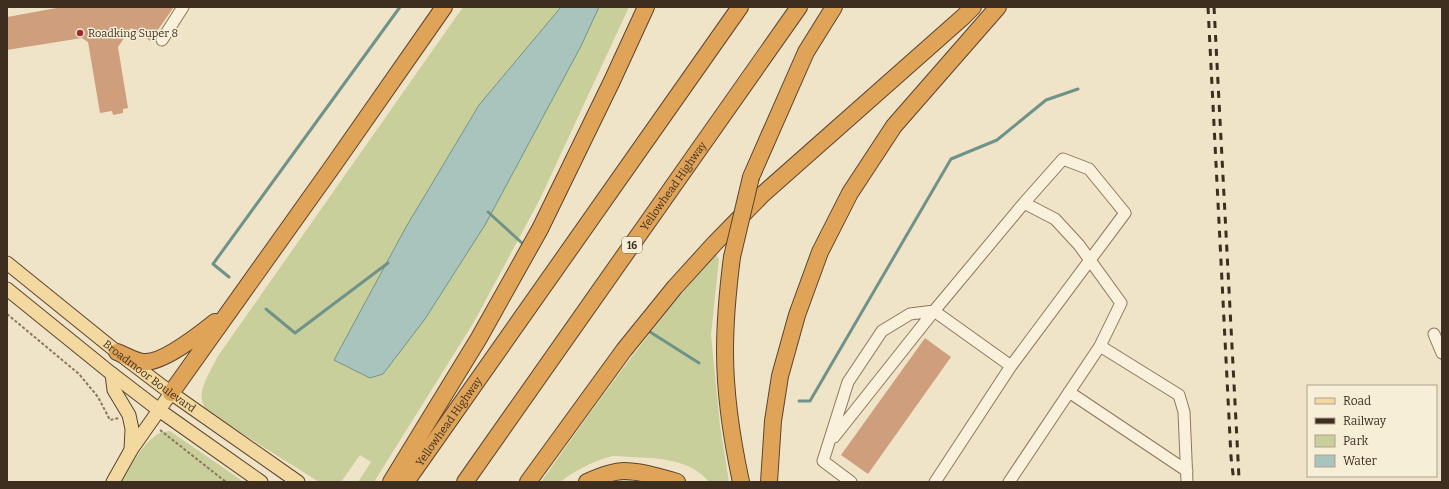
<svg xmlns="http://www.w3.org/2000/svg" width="1449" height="489" viewBox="0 0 1449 489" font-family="Bitter,serif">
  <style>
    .green { fill: #c9cf9b }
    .water { fill: #a9c4bc; stroke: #6f938a }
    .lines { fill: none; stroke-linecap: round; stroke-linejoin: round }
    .stream { stroke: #6f938a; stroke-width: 3 }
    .building { fill: #cf9f7d }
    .minor-casing { stroke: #8d765c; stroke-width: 13 }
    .major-casing { stroke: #5b4430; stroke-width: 15 }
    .highway-casing { stroke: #5b4430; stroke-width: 18 }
    .path { stroke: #8d765c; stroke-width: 2; stroke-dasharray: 3 2; stroke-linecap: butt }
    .minor { stroke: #faf1dc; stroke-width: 11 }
    .major { stroke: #f3d9a0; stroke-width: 13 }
    .highway { stroke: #e0a458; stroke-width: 16 }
    .rail { stroke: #3d2e20; stroke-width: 3; stroke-dasharray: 7 7; stroke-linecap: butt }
    .highway-bridge-casing { stroke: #5b4430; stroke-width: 18; stroke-linecap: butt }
    .highway-bridge { stroke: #e0a458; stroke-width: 16 }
    .poi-dot { fill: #9e2a2b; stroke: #f7eed8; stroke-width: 1.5 }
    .labels { text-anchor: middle; stroke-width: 3; stroke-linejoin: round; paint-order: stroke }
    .shield { fill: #f7eed8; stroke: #756857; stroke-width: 1 }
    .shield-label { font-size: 10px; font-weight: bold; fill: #3d2e20 }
    .poi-label { font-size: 11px; fill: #3d2e20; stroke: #f7eed8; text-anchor: start }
    .street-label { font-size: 11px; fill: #3d2e20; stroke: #f7eed8 }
  </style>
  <rect width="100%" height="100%" fill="#f0e4c8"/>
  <path class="green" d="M463,7H561L479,105L406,227L334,360L370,378L383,374L425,319L485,225L581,46L599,7H629L540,199L474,322L374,482H358L371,462L360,455L341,482H319L208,412C207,410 204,407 203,404C197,389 212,369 218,356Z
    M715,254L719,259L711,335L720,426L729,482H709C691,459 657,458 630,457C624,457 615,455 609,457C594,461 572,472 560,482H541C596,404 652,326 715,254Z
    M170,431L244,482H121C128,468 146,439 160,433C163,432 167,431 170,431Z
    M620,478L662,482H600Z"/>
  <path class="water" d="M561,7H599L581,46L485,225L425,319L383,374L370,378L334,360L406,227L479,105Z"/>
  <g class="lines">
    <path class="stream" d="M488,212L522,243
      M229,277L213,264L400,7
      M266,309L295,333L388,263
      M647,330L699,363
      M799,401H810L951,159L997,140L1046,100L1078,89"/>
  </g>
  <path class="building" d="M62,7H174L150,41L131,28L118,47L128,108L123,109V113L113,115L112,111L100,113L88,42L82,38L7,50V17Z
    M925,338L951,357L868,474L841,455Z"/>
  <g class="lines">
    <g class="minor-casing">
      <path id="minor" d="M162,40L183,7
        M1024,203L1063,159L1089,169L1125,213L1011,366L934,311L1024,203L1055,219L1079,245L1121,303L1100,346L1179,395L1184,412L1187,482
        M1434,334L1442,353
        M1069,392L1187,471
        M834,437L934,311
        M851,482L823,461L848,382L882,331L910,314L934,311
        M935,482L1011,366
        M1009,482L1100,346"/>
    </g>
    <g class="major-casing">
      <g id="major">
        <path id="s1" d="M7,263L117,352L171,393L298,482"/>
        <path d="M7,289L112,374L159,410L261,482"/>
        <path d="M112,374L114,390L129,415L132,429L131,450"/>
        <path d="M113,482L131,450L171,393"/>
      </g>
    </g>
    <g class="highway-casing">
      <g id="highway">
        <path d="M751,177L806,52L834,7"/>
        <path d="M732,257C728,288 725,320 725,352C725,395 732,440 741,482"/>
        <path d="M117,352C125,355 134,361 143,362C162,364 200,334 215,322"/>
        <path d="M171,393L335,163L444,7"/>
        <path d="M391,482L479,338L540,229L612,81L646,7"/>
        <path id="s2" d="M406,482L740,7"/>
        <path id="s3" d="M465,482L799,7"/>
        <path d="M528,482L624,350L675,287L715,243L763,194L963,17L973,7"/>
        <path d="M587,482C598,477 612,471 624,471C641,471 661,477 677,482"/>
        <path d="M769,482L773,421L780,376L797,315L820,252L850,193L894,126L998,7"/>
      </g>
    </g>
    <path class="path" d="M7,314L79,374L98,397L110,420L119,418
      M160,430L226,482"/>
    <use href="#minor" class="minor"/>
    <use href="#major" class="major"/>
    <use href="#highway" class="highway"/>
    <path class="rail" d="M1208,7L1231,457L1234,482
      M1214,7L1239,478"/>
    <g class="highway-bridge-casing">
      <path id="highway-bridge" d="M732,257L751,177"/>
    </g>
    <use href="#highway-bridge" class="highway-bridge"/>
  </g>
  <circle class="poi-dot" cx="80" cy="33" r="4"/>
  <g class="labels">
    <rect class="shield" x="622" y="237" width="20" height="16" rx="3"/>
    <g class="shield-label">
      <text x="632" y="249">16</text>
    </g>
    <g class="poi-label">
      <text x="88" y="37">Roadking Super 8</text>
    </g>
    <g class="street-label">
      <text dy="4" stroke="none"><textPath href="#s3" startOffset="362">Yellowhead Highway</textPath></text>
      <text dy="4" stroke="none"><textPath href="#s1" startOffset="182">Broadmoor Boulevard</textPath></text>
      <text dy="4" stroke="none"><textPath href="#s2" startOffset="74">Yellowhead Highway</textPath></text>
    </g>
  </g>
  <rect width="1449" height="489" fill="none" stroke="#3d2e20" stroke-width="16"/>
  <rect x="1307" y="385" width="130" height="92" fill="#f7eed8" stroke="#ada18e"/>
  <rect x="1315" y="398" width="20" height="6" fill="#f3d9a0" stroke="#ada18e"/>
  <text x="1343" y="405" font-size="12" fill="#3d2e20">Road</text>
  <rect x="1315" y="418" width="20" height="6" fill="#3d2e20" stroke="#ada18e"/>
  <text x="1343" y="425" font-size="12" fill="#3d2e20">Railway</text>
  <rect x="1315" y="435" width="20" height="12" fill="#c9cf9b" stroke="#ada18e"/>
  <text x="1343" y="445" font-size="12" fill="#3d2e20">Park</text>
  <rect x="1315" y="455" width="20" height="12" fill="#a9c4bc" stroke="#ada18e"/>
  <text x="1343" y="465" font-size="12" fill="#3d2e20">Water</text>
</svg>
